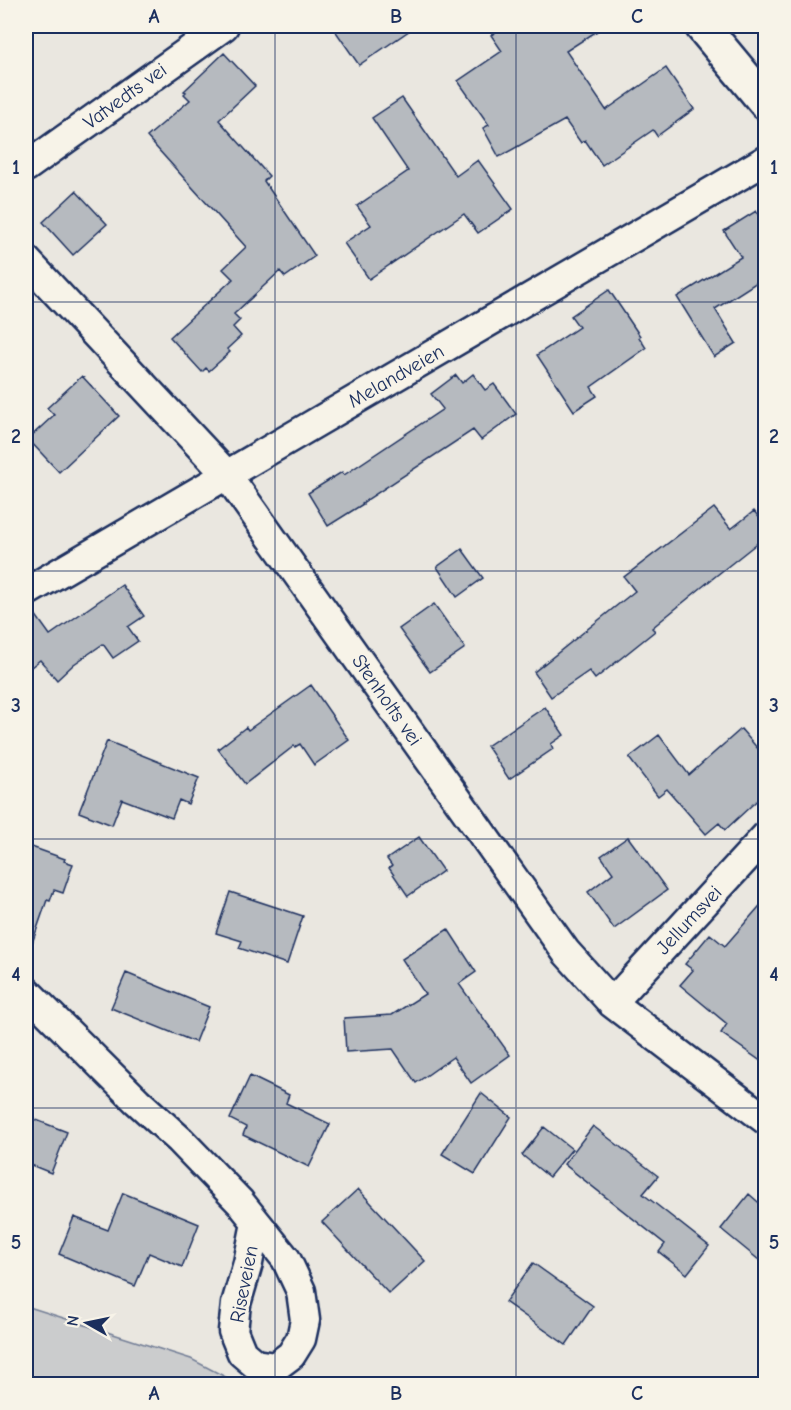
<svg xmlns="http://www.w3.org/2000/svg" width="791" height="1410" font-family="'Comic Neue',sans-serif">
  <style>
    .green { fill: #cbcccd; stroke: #737e96; stroke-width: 1.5 }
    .building { fill: #b6babf; stroke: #1b2f5e; stroke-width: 1.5 }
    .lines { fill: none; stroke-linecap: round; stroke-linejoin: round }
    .minor-casing { stroke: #1b2f5e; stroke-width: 33 }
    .tertiary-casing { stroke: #1b2f5e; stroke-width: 38 }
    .minor { stroke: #f7f3e8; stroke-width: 28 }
    .tertiary { stroke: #f7f3e8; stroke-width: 33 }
    .grid { fill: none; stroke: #1b2f5e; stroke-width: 1.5; stroke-opacity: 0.55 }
    .labels { text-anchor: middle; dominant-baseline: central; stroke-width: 6; stroke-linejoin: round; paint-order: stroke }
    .street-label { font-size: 20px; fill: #1b2f5e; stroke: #f7f3e8 }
    .neatline { fill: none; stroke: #1b2f5e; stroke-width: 2 }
    .grid-label { font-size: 20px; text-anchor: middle; font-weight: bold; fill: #1b2f5e }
  </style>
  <rect width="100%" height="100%" fill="#eae7e0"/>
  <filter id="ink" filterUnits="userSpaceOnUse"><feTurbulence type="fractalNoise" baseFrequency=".0167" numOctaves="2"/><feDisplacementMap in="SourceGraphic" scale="12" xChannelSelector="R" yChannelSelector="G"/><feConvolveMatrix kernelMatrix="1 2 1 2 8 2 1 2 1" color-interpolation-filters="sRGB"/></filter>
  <g filter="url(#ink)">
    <path class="green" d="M26,1306L191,1359L239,1384H26Z"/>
    <path class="building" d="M332,26H416L359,65Z
      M506,26H605L566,51L606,110L666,68L694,109L657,136L653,130L602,165L585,140L581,143L565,120L499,157L483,128L489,125L458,81L502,51L491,35Z
      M224,53L255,86L219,120L269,176L264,181L315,256L285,277L280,271L234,314L240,320L233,327L241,336L227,349L230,352L209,371L206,368L202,372L170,337L233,279L223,269L246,247L147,137L190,100L184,94L186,92L184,91Z
      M402,98L456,176L478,160L513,209L478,233L464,214L369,279L344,243L371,225L357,206L408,171L372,118Z
      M76,191L107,224L73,255L43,222Z
      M756,211L765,226V296L757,282L715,309L736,343L714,357L677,297L741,257L724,231Z
      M609,290L640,336L639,337L646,348L591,387L597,396L574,411L537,355L579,327L571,316Z
      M473,374L485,390L494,384L516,414L481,440L473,430L362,503L363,504L328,526L308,493L342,472L344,475L443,409L431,394L456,375L462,383Z
      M82,376L119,416L59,472L28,439L54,415L47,408Z
      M714,508L731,529L754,511L765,525V537L707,583L652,628L655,631L595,679L589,671L551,697L534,672L635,591L624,577Z
      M462,549L483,578L457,597L437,567Z
      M122,585L144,616L128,627L138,641L113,658L103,644L74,664L57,680L40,660L26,671V608L30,607L50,635Z
      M434,604L465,648L430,672L399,629Z
      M311,685L349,740L314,765L300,744L295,747L294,746L245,784L218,749L246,727L248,730Z
      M545,707L564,735L551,744L553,749L509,779L487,746Z
      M741,729L765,757V793L725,830L719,823L706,834L667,789L658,796L629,758L659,735L689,775Z
      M107,741L199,778L188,804L179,800L172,818L122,799L112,825L79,812Z
      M419,837L443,871L408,896L389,868L392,866L387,859Z
      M628,837L667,890L614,929L588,892L613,873L601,856Z
      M26,845L65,859L64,861L73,864L63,893L54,890L50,901L47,900L30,949L26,948Z
      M230,892L303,916L287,964L239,948L242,941L216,933Z
      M765,900V1064L721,1033L727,1024L680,985L693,970L685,964L710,934L725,946Z
      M448,929L476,972L459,984L510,1055L471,1083L453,1057L416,1083L393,1049L346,1052L344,1018L392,1015L425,994L402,959Z
      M126,973L209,1007L195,1042L111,1008Z
      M250,1076L289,1095L286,1103L330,1124L309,1167L243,1135L246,1127L230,1119Z
      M481,1093L511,1117L475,1174L442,1154Z
      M26,1116L67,1132L51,1173L26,1163Z
      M593,1126L658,1176L643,1194L709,1246L687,1274L659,1252L665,1244L564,1164Z
      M544,1127L572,1149L549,1177L522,1155Z
      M358,1189L425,1261L389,1294L322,1222Z
      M123,1193L199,1224L182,1267L149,1253L135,1286L59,1254L74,1217L108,1230Z
      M749,1194L765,1208V1265L721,1229Z
      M533,1263L593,1306L566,1345L505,1302Z"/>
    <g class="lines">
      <defs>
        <path id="minor" d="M26,167L224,26
          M26,260L227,475L566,952L612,1003L766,1120
          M26,592L766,160
          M26,991L137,1101L180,1140L240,1202L286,1259L301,1291L305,1320L301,1339L291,1355L275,1367L255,1364L242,1353L233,1331L236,1304L248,1263L256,1223
          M612,1003L766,836"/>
        <path id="tertiary" d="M702,26L766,103"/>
      </defs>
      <use href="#minor" class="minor-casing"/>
      <use href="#tertiary" class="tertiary-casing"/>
      <use href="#minor" class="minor"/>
      <use href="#tertiary" class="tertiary"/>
    </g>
  </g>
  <path class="grid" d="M275,26V1384M516,26V1384M26,302H766M26,571H766M26,839H766M26,1108H766"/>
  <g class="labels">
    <g class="street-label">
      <text transform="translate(125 96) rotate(-36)">Vatvedts vei</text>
      <text transform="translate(396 376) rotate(-30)">Melandveien</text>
      <text transform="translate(387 700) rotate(55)">Stenholts vei</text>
      <text transform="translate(689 920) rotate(-47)">Jellumsvei</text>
      <text transform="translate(244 1284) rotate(-79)">Riseveien</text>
    </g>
  </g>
  <rect width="791" height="1410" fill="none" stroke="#f7f3e8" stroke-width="66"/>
  <g transform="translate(87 1323) rotate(279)" stroke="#f7f3e8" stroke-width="4.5" paint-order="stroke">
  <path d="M0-4.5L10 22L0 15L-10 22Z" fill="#1b2f5e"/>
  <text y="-9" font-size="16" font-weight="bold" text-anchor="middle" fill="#1b2f5e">N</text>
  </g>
  <rect x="33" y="33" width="725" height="1344" class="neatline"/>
  <g class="grid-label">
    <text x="154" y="23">A</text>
    <text x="396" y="23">B</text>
    <text x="637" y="23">C</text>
    <text x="16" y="174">1</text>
    <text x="774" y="174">1</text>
    <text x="16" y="443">2</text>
    <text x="774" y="443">2</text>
    <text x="16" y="712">3</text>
    <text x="774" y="712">3</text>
    <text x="16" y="981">4</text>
    <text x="774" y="981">4</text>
    <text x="16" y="1249">5</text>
    <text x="774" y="1249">5</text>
    <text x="154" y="1400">A</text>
    <text x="396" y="1400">B</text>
    <text x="637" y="1400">C</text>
  </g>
</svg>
